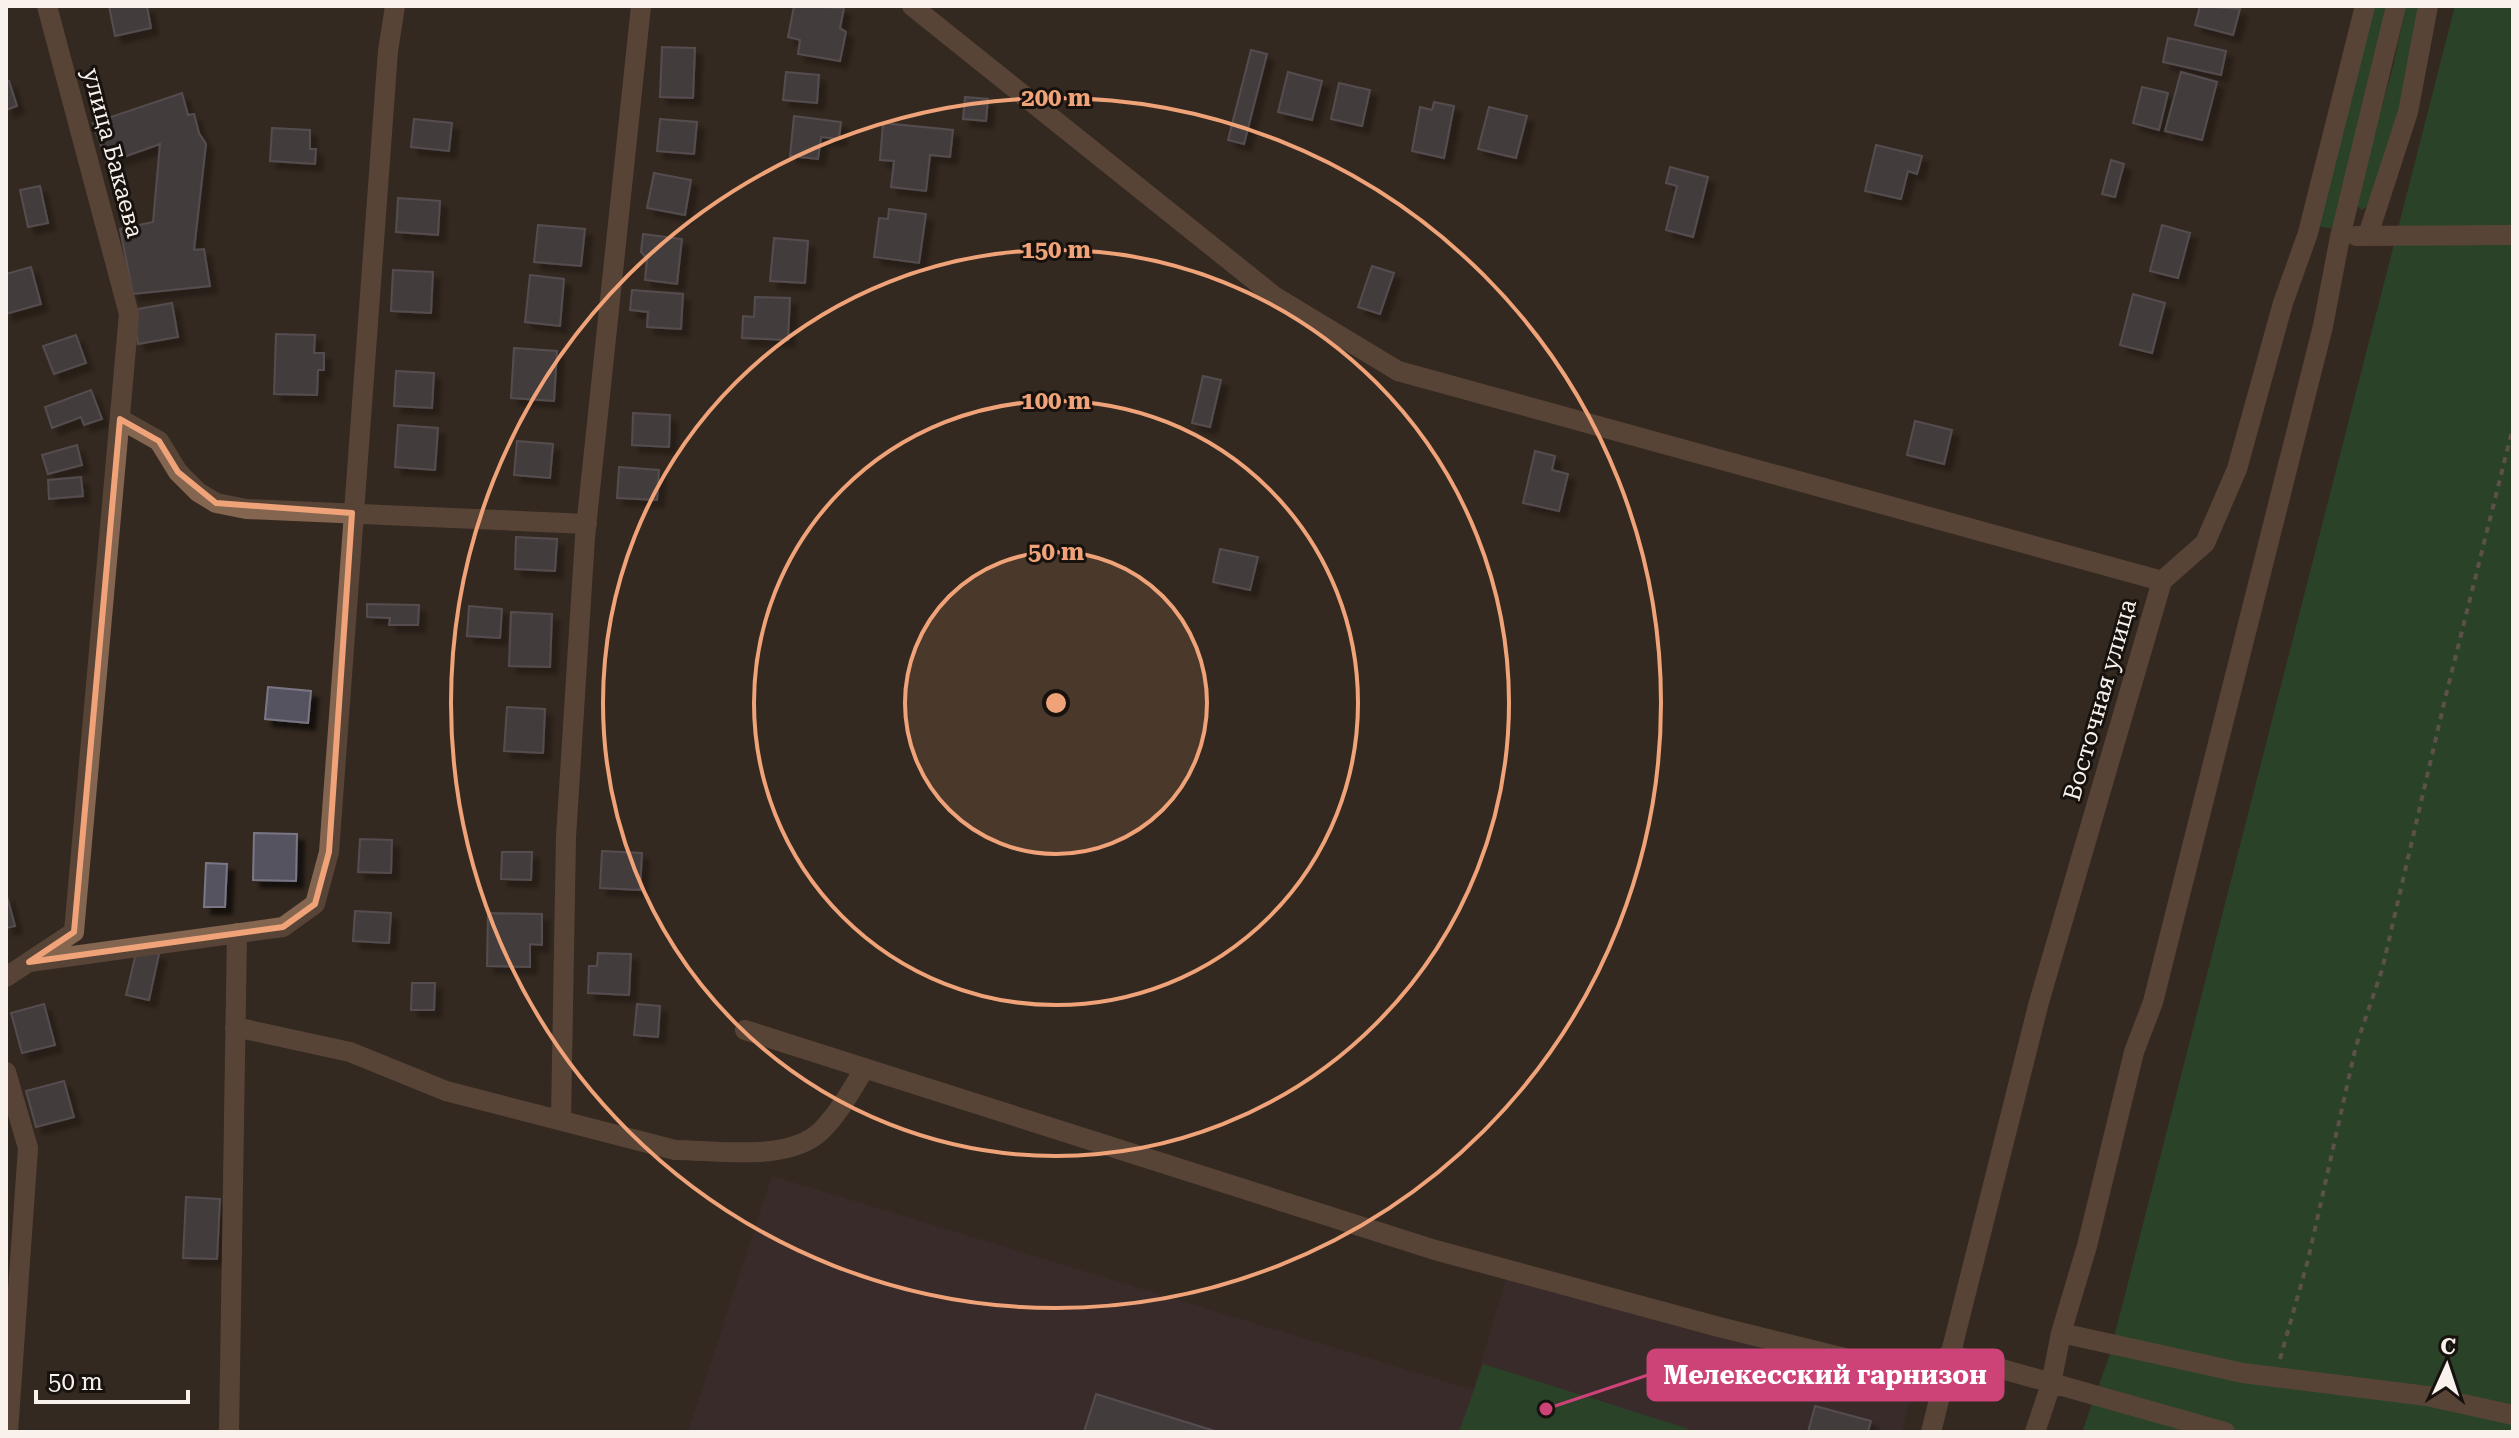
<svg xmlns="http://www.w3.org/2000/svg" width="2519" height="1438" font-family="'Roboto Serif',serif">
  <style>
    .industrial { fill: #3e2d36 }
    .green { fill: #1d6131 }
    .building { fill: #575361; stroke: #7a7685; stroke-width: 2; filter: url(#shadow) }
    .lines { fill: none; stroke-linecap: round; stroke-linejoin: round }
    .path { stroke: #8a8079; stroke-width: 4; stroke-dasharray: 6 6; stroke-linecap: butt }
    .minor { stroke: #836550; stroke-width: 20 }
    .marked { fill: none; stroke: #f0a378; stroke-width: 6; stroke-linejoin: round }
    .ring { fill: none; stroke: #f0a378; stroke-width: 4 }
    .labels { text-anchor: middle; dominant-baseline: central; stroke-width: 6; stroke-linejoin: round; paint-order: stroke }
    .street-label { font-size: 24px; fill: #f9f1eb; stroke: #18120f }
    .centre { fill: #f0a378; stroke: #18120f; stroke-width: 4 }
    .ring-label { font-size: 24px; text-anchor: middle; font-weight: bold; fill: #f0a378; stroke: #18120f; stroke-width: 6; stroke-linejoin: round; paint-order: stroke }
    .leader { fill: none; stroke: #cd4378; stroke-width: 3 }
    .callout-dot { fill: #cd4378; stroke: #18120f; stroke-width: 3 }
    .callout { fill: #cd4378; stroke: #cd4378; stroke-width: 3 }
    .callout-label { font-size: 26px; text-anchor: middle; font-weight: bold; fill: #fff }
  </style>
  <defs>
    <filter id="shadow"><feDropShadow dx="7" dy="7" stdDeviation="2" flood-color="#0009"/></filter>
  </defs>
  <rect width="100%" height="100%" fill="#342920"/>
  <path class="industrial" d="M772,1176L1473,1390L1509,1270L1911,1390L1902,1432H688Z"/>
  <path class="green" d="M2371,6H2389L2335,229L2316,226Z
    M2406,6H2421L2396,124L2369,205L2362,210L2355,204L2393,67Z
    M2455,6H2513V1432H2082L2109,1357Z
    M1483,1364L1686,1428L1690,1432H1459Z"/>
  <path class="building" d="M109,6H147L151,28L115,36Z
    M794,6L844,8L840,28L846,32L840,61L798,54L800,40L788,37Z
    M2200,6L2240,9L2233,35L2195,25Z
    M2168,38L2226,51L2221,75L2163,62Z
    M662,47L695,48L693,98L660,97Z
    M1251,50L1267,54L1244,144L1228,140Z
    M786,72L819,75L817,103L783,100Z
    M1288,72L1322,81L1312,120L1278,112Z
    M2181,72L2217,82L2202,140L2165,131Z
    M9,81L17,106L6,110V82Z
    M1339,83L1370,90L1362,126L1331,119Z
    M2142,87L2168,93L2159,130L2133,123Z
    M182,93L188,115L194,114L199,133L206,144L194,250L204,249L210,286L133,294L120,229L153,222L160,144L107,163L93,123Z
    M965,97L988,99L986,121L963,119Z
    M1434,102L1454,106L1444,158L1412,151L1420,107L1432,110Z
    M1489,107L1527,116L1516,158L1478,149Z
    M794,116L841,122L839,139L821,137L818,159L790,156Z
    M414,119L452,123L449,151L411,147Z
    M660,119L697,122L694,154L657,151Z
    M883,123L953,130L950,157L930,155L926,191L891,187L894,161L880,160Z
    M272,128L310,130V149H316L315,164L270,161Z
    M1876,145L1922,156L1917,174L1908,171L1901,199L1865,191Z
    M2111,160L2124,164L2115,197L2102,194Z
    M1670,167L1708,177L1693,237L1666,230L1677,186L1666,183Z
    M654,173L691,180L685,215L647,208Z
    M40,186L48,223L28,227L20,190Z
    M398,198L440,201L438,235L396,232Z
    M889,209L926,214L919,263L874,257L879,218L888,219Z
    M538,225L585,229L581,266L534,262Z
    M2162,225L2190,233L2178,278L2150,271Z
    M643,234L682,239L677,284L645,280L647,259L641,252Z
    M774,238L808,241L805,283L770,281Z
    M1372,266L1394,273L1380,314L1358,307Z
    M31,267L41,304L6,314V274Z
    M393,270L433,272L431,313L391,311Z
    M530,275L564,279L560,326L525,322Z
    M632,290L683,294L681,329L647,327L648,312L630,310Z
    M2133,294L2165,303L2152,353L2120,345Z
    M755,297L790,298L788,340L742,338L743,316L754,317Z
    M172,303L178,337L138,344L132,310Z
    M276,334L315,335L314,353H324V370H318L317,395L274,394Z
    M76,335L86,363L54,374L43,346Z
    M514,348L557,351L554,401L511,398Z
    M396,371L434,373L432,408L394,406Z
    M1203,376L1221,380L1210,427L1192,423Z
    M91,390L102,419L84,425L81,417L52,428L45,407Z
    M633,413L670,415L669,447L632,445Z
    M1915,421L1952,430L1944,464L1907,455Z
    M398,425L438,428L435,470L395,467Z
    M517,441L553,444L550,478L514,475Z
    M77,445L82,465L48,474L42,455Z
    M1535,451L1555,456L1552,470L1568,474L1559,511L1523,503Z
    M619,467L659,470L657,500L617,498Z
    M81,477L83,496L49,499L48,480Z
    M516,537L557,539L555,571L515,569Z
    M1220,549L1258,557L1250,590L1213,582Z
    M367,604L419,605L418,625H389L390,618L367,617Z
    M469,606L502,609L500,638L467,636Z
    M511,612L552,614L550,667L509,666Z
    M268,687L311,691L308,723L265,719Z
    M507,707L545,709L543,753L504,751Z
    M254,833L297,834L296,881L253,880Z
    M360,839L392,840L391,873L358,872Z
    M602,851L642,853L640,890L600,888Z
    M502,852H532L531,880L501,879Z
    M206,863L227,864L225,907H204Z
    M6,893L15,926L6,928Z
    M355,911L391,913L389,943L353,941Z
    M488,913L542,914V945L530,944V967L487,966Z
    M137,949L159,954L149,1000L126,995Z
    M598,953L631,954L629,995L588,993L589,966H597Z
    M412,983H435L434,1010H411Z
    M44,1004L55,1045L22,1053L11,1013Z
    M637,1004L660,1006L658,1037L634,1035Z
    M64,1081L74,1117L36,1127L26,1091Z
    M186,1197L220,1199L217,1259L183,1258Z
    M1096,1394L1218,1432H1084Z
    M1815,1406L1871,1421L1868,1432H1808Z"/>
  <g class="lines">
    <path class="path" d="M2280,1359L2308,1260L2356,1046L2382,970L2445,699L2513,427"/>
    <path class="minor" d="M912,6L1274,296L1398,371L2162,581
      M2368,235L2408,112L2428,6
      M2356,236L2513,235
      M120,419L159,441L178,472L198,492L216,503L246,509L587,524
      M29,962L283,927L315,904L329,852L388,51L395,6
      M6,977L74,932L129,314L47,6
      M235,1027L350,1052L446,1091L675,1150C717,1150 789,1163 822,1130C839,1113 852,1089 865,1068
      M745,1030L1435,1250L1719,1327L1869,1364L1941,1391
      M6,1072L28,1148L8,1432
      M561,1119L566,837L585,537L641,6
      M2061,1333L2243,1373L2427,1396L2513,1415
      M1949,1354L2225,1432
      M229,1432L237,933
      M1931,1432L2039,1002L2162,581L2205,543L2237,469L2283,303L2308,233L2365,6
      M2035,1432L2051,1384L2061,1333L2087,1246L2134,1052L2153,1002L2323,326L2340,237L2396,6"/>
  </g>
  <path d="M0 0H2519V1438H0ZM120,419L159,441L178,472L216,503L352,513L329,852L315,904L283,927L29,962L74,932Z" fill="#342920" fill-opacity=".55" fill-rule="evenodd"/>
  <path class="marked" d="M120,419L159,441L178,472L216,503L352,513L329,852L315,904L283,927L29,962L74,932Z"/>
  <circle cx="1056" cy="703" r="151" fill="#f0a378" fill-opacity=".12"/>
  <g class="ring">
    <circle cx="1056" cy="703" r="151"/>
    <circle cx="1056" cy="703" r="302"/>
    <circle cx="1056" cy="703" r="453"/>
    <circle cx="1056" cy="703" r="605"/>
  </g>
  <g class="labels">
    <g class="street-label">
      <text transform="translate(113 153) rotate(75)">улица Бакаева</text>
      <text transform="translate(2100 700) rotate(-74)">Восточная улица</text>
    </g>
  </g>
  <circle cx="1056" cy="703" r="12" class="centre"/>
  <g class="ring-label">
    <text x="1056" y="106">200 m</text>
    <text x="1056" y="258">150 m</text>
    <text x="1056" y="409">100 m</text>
    <text x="1056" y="560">50 m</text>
  </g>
  <path class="leader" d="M1546 1409L1648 1375"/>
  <circle class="callout-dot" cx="1546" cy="1409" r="8"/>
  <rect class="callout" x="1648" y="1350" width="355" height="50" rx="8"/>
  <g class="callout-label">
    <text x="1825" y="1384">Мелекесский гарнизон</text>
  </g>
  <rect width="2519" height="1438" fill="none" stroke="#f9f1eb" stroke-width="16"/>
  <g transform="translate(2447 1366) rotate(3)" stroke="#18120f" stroke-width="6" paint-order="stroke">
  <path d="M0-6L14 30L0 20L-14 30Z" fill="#f9f1eb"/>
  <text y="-12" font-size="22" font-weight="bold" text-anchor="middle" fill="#f9f1eb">С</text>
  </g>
  <path d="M36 1390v12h152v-12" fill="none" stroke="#f9f1eb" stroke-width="4"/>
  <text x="48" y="1390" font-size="24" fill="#f9f1eb" stroke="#18120f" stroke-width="6" paint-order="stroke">50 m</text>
</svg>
